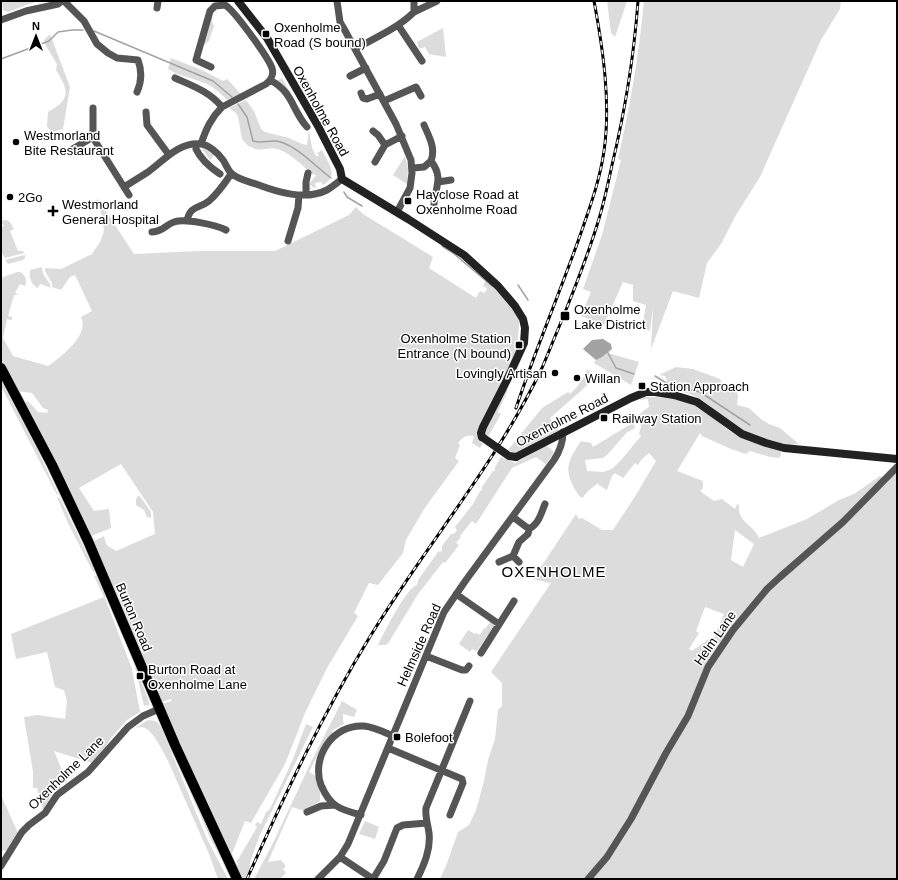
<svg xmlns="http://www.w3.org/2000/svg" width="898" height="880" font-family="Helvetica,sans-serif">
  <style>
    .green { fill: #dcdcdc; fill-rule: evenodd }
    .water { fill: #a3a3a3 }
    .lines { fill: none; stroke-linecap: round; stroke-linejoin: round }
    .stream { stroke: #a3a3a3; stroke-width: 1.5 }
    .primary-casing { stroke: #dbdbdb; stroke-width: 12 }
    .street { stroke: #555; stroke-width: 7 }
    .secondary { stroke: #222; stroke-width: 8 }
    .primary { stroke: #000; stroke-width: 10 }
    .rail-casing { stroke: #000; stroke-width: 3 }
    .rail { stroke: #fff; stroke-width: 1.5; stroke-dasharray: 4.5; stroke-linecap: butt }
    .secondary-bridge { stroke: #222; stroke-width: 8 }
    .poi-dot { fill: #000; stroke: #fff; stroke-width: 1.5 }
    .labels { text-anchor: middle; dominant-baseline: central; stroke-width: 3; stroke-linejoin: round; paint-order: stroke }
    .poi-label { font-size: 13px; fill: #000; stroke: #fff; text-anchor: start }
    .street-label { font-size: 13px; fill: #000; stroke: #fff }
    .quarter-label { font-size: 15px; letter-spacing: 1px; fill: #000; stroke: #fff }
  </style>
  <rect width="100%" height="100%" fill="#fff"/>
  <path class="green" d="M2,1H42L35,2L8,12L3,10Z
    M607,1H627L615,37L611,33Z
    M644,1H841L840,9L821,40L760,177L736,215L721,244L707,263L699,298L673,291L651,349L653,307L650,331L642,328L646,305L633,301V285L623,282L604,325L581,316L591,292L583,289L602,235L621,160L618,159C630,107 639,54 644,1Z
    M215,10L213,13L212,22L214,26L209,41L203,46L210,15Z
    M443,28L446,57L429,54L425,47L419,49L417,42Z
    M50,34L70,87L63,129L51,132L47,126L48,112C71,99 69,91 56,70L57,64L46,46L44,40Z
    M171,58L202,70L223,81L227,79L241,94L227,100C221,94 215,88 207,84C194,78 180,77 168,69Z
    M282,78L310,127L277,81Z
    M246,100L254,111L261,129L265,132L289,138L302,144L307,145L309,130L312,148L316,156H319L317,153L322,150C329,164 339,176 323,185L321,182L315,183L316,188H315L310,185L309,186L312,189H309C309,180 312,182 316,175L312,174C303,166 289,152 277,149C266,146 260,154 250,146L249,147L242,139L238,117L236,113L229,108Z
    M201,147L214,154L213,157L210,160Z
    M405,156L408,169L407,184L393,175Z
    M98,199L134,254L199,251H275L349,215L356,207L363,214L433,257L429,268L476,298L480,291L485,293L487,288L483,286L486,279C495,287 520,310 519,323C519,332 517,338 518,348L478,437L483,444L480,448L472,443L474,436C466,434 462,438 458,443L460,445L455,458L459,461L424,509L406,540L403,553L378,585L369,583L354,613L358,616L327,668L305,713L285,764L251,823L245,821L231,856H230L162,704L172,701L171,699L161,702L160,697H157L93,543L94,541L104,536C107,549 108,545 116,551L155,534L153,512L121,464L79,488L94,511L109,509L111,528L91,536L24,403L28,401L38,412L47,413L48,410L43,408L32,393L17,391L1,359V278L17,272H20C25,275 28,280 25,286L20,284L15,293L19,295H14L8,316L12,317V320L7,319L3,338L13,356L48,366C61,357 90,335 81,317L92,311L75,275L70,277L61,290L52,287V283L45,271V268L61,269L92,254L100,242L104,231L102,215L95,201Z
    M6,220L10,222L14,229L10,231L18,251H23L24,253L5,258L1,252V228L4,226L1,221Z
    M25,255V258L23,260L8,264L5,260Z
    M42,267L43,274L50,284V290L49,287L40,284L38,288C31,285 29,277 30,270Z
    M601,351L639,362L631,385L594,363Z
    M676,367L693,369L720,379L724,387L728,391L733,386L738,395L737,405L749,408L761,419L769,424L780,428L799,444C782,447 745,434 731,424C720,416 712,406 700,399C689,392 674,390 661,387L667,381L665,376L659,375Z
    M587,369L594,378L582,390L550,418L559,430L515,453L508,450L542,408L568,392L570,394C577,387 585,378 587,369Z
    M1,380L37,449L58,494L57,495L1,386Z
    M506,389L508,390L498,412L501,414L488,437H486L485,432Z
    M644,397C662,397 684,398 701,408C713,416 722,427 735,434C749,440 770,444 781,452V455L779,458L770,457L750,451L746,454L731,449L702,436L700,433L677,471L703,481V488L700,491L714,501L722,499L735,509L737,504L739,505C737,522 753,524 759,538L807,519L839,500L854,494L880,476L883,478L897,469V879H440L446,866L458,832L469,825L476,810L484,781L488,760L495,739L498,710L502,706V683L491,672L551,583L533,579L576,514L579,519L582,518L602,530H613L636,495L656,461L649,453L642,459L638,465L635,463L623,478L615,473L612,476L607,490L599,485L598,483C593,488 586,491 583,498L579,496C563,471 566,463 581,441L591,443L593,447L631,424L629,421L632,420L635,427L633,430L632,429L629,432L628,431L608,454L603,458L585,460L587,471L603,472L612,469L622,459L641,436L639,434L641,427L638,415L649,407L648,399L639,400ZM735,530L754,544L743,567L731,560ZM705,607L724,614L714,638L707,640L692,651L689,649L699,633L696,631Z
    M546,445L554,452L546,464L536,457L512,468L476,524L472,521L460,536L461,537L456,543L459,545L445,563L443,562L418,594L389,642L386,645H378C384,633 406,588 417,585L418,580L438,552L442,551V546L451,534H454L457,530L455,527L473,504L480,491L482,490V487L493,471H495V467L501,457L515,463Z
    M139,495L151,512V518L147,517L144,510L136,505V499Z
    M57,497L60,498L95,571L93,572L67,521Z
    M94,576H97L106,596L105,598L132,669L140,712L127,720L111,738L102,753L92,763L54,751L67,782L61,785L60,789L53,792L43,810L37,788H33V772L24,717L38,715L65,719L67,701L64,690L55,687L47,652L16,659L11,634L104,597Z
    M491,621L494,624V627L477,651L472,649L470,652L459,644L468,630L475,634L476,633L480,635L484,628L485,629Z
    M134,663L149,702V705L144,706Z
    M342,701L357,710L354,717L343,714V721L344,724L333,730L332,732L334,734L324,745L323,744L309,772L317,776L320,791V801L304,811L292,807L268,862L281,860L286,866L283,869L286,873L280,879H254L274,841L312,760Z
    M148,720L156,721L161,727L207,839L228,879H218L209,854L168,761C164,753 152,728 142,727C140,727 137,728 135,728Z
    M306,724L313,727L259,837L250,862V868L245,879H242L236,867L238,864L236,861L239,858L257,827L255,825L257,822L261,824L266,812L270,809L293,759Z
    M178,764L180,765L231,876L210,838Z
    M1,795L18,833L8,850L1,851Z
    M365,821L379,827L375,839L359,834Z"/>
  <path class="water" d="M603,339L611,344L612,349L602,357L596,360L583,349L592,340Z"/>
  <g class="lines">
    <path class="stream" d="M94,31L213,81L232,97
      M1,59L49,41L58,32L72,30H83
      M238,104L247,117L253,141C263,144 271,139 281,142C299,148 316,167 331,178
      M344,192L347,197L362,206
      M442,246L453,253L492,286L493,285
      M518,285L528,300
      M607,351L616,368L634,374
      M655,376L668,384L700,392L750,425"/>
    <defs>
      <path id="primary" d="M1,368L52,465L88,541L175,745L237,879"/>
    </defs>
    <use href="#primary" class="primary-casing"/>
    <path class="street" d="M64,1L84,21L97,44L108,53L117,58L138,60C142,71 142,81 137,92
      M337,1L340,22L343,27L396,124L411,160L412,173L410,188L397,212
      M157,8L158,1
      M414,12L437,1
      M1,20L26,11L58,4L62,1
      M398,25L422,61
      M355,49C375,38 398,28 414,12V1
      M350,76L366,68
      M175,78C193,86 210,92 222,107
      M270,80C294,93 291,109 307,127
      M361,93L363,98L367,99L380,94
      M384,101L416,87L421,96
      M93,108V137L95,141L129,195
      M146,112L147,125L169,155
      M424,125C429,137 436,148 431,161C444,178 435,187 434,204
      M373,131L378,135L385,145
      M201,144C206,129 211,118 222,107L266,84C271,80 274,74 272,68C268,57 234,10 225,5L215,6L210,11L196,60L211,67
      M196,149C201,160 211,168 220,174
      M71,150L93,137
      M375,162L385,145L402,136
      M413,168L424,167L431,161
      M438,182L451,180
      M124,187C132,182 140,177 148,172C163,161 180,141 201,144C209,145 218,153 223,160C226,164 227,169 231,173C237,179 247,181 256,184C277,192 305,201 327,190C332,187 337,183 342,179
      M306,195V182L308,173
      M187,221C190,205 199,209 209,201C218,193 225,183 231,174
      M152,232C164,231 165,225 174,222C185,218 216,225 226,230
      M288,241L298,208L299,195
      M513,517L529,529
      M513,556L519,562
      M499,562L513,556L519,542L528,534L529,529C539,524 541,513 545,504
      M456,594L499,624
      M481,653L514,601
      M426,656L462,670H466L469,666
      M388,748L462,779L463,783L450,815
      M307,812L321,806L335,805
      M361,815C353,813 342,810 335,805C328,800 324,792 321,785C311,757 333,724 364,726C374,727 384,732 393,736
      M340,857L373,879
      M1,866L22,832L29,825L45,813L57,795L88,772L128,727L143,716L159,709
      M318,879L340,857L348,844L444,612L466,580L554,460C560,451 563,443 563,432
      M373,879L384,861L397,828L403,825L427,823
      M417,879C424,865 431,849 429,833C428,825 425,817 426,808L470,701
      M588,879L607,857L631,819L666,753L688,716L708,667L733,630L767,589L780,577L843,522L897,467"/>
    <path class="secondary" d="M238,1L267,38L318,126L340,169L342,179L408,219L464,255L498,286L515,306L523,319L525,328L524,343L507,380L483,427L481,433L482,437
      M516,457L631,398L646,392H655L674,395L697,402L742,434L766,443L784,448L897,459"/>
    <use href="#primary" class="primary"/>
    <defs>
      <path id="rail" d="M516,408C536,348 561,290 582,230C591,204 600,179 604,151C611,103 603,49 594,1
        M247,879C284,796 323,713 371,635C426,545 496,464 542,368C548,354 553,341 559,327C573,293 587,258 598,222C604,203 608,184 612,165C625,111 634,56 638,1"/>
    </defs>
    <use href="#rail" class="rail-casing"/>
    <use href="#rail" class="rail"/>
    <path class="secondary-bridge" d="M482,437L509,456L516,457"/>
  </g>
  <g class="poi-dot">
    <rect x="262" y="30" width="8" height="8" rx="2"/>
    <circle cx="16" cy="142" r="4"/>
    <circle cx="10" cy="197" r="4"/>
    <rect x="404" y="197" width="8" height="8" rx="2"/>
    <path d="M51 205h4v4h4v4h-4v4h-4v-4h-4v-4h4z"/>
    <rect x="560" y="311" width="10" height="10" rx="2"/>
    <rect x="515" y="341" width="8" height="8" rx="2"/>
    <circle cx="555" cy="373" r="4"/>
    <circle cx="577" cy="378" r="4"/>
    <rect x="638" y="382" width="8" height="8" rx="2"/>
    <rect x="600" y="414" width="8" height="8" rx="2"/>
    <rect x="136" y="672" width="8" height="8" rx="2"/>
    <rect x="393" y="733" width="8" height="8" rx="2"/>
  </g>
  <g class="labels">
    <g class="poi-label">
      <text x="274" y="27">Oxenholme<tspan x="274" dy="15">Road (S bound)</tspan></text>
      <text x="24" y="135">Westmorland<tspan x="24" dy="15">Bite Restaurant</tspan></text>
      <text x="416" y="194">Hayclose Road at<tspan x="416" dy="15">Oxenholme Road</tspan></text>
      <text x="18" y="197">2Go</text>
      <text x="62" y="204">Westmorland<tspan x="62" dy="15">General Hospital</tspan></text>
      <text x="574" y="309">Oxenholme<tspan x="574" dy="15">Lake District</tspan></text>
      <text x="511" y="338" text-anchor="end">Oxenholme Station<tspan x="511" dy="15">Entrance (N bound)</tspan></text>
      <text x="547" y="373" text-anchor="end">Lovingly Artisan</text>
      <text x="585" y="378">Willan</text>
      <text x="650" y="386">Station Approach</text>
      <text x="612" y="418">Railway Station</text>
      <text x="148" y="669">Burton Road at<tspan x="148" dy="15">Oxenholme Lane</tspan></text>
      <text x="405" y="737">Bolefoot</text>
    </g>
    <g class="street-label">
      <text transform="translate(321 111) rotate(61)">Oxenholme Road</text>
      <text transform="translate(562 420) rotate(-27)">Oxenholme Road</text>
      <text transform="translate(134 617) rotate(67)">Burton Road</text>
      <text transform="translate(715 638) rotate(-55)">Helm Lane</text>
      <text transform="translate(419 645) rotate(-66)">Helmside Road</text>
      <text transform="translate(66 773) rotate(-44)">Oxenholme Lane</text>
    </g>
    <g class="quarter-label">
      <text x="554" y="571">OXENHOLME</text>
    </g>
  </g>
  <rect width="898" height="880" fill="none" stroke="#000000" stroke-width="4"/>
  <g transform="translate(36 36)" stroke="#ffffff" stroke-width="3" paint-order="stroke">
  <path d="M0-3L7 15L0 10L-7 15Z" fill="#000000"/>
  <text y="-6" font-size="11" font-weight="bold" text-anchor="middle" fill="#000000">N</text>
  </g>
</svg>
